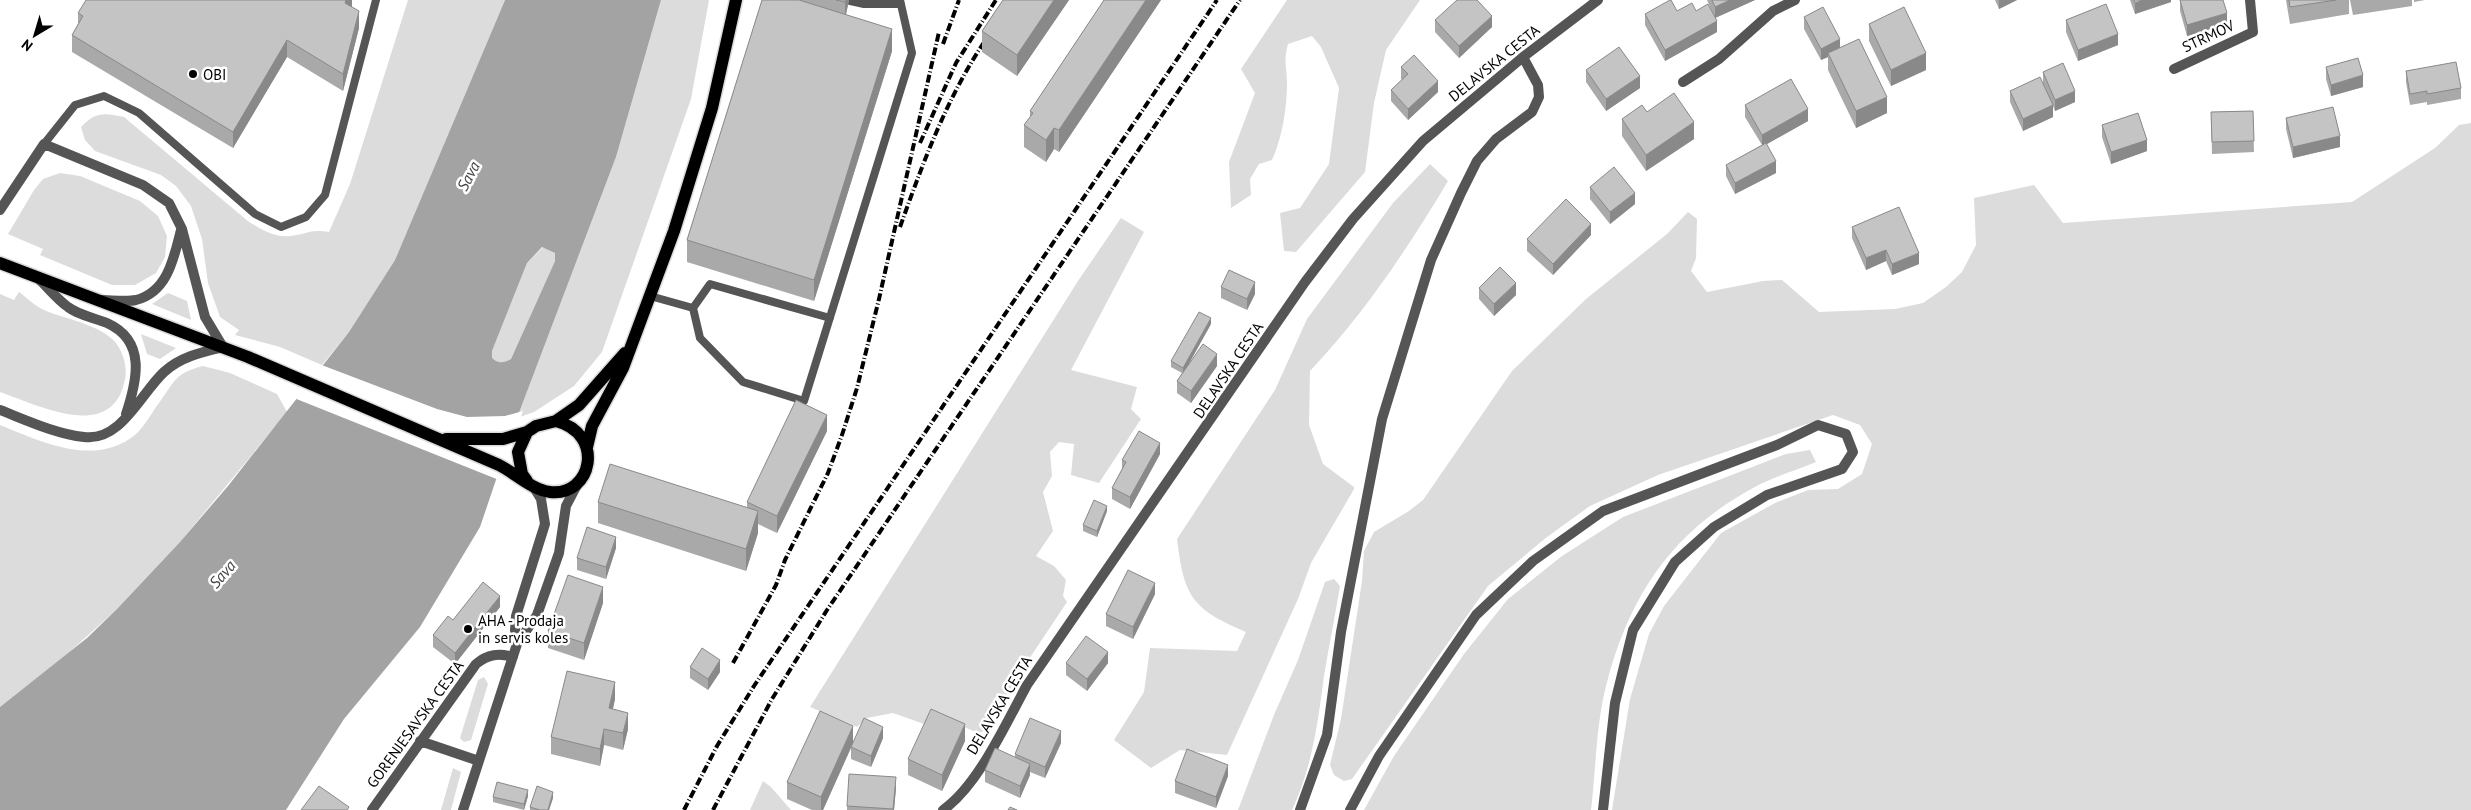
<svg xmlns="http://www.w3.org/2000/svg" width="2471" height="810" font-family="'PT Sans',sans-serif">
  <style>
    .green { fill: #dcdcdc }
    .water { fill: #a3a3a3; fill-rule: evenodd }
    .pier { fill: #fff }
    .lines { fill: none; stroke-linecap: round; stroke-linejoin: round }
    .primary-casing { stroke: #dbdbdb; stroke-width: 15 }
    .service { stroke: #555; stroke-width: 8 }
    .minor { stroke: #555; stroke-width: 10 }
    .primary { stroke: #000; stroke-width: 12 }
    .rail { stroke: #000; stroke-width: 4; stroke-dasharray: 8 2.5 1 2.5; stroke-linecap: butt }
    .wall { fill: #a9a9a9 }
    .shaded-wall { fill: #898989 }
    .building { fill: #c4c4c4; stroke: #898989 }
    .poi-dot { fill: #000; stroke: #fff; stroke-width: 2 }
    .labels { text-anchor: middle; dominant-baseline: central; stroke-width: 5; stroke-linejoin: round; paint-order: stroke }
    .street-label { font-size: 15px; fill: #000; stroke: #fff }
    .poi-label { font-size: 15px; fill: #000; stroke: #fff; text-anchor: start }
    .water-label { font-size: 16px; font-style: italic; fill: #444; stroke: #fff }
  </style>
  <rect width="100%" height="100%" fill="#fff"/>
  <path class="green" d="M408,0H505L395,260L349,332L322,365L280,347L235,335L239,330L220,317L208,283L202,239L191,206L176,186L161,175L95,151L85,140L81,127C96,111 104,113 124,117L249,222C261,229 275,238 290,236C309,234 308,229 329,232L350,184Z
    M661,0H709L691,99L602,352L574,386L534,412L517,418L616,157Z
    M1287,0H1420L1386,50L1374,103L1365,172L1296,252L1284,251L1280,213L1300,208L1329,164L1339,88L1321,47L1312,36L1288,44C1283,62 1287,67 1287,83C1287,108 1282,138 1272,160L1259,164L1250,179L1251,195L1231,208L1229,162L1255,93L1241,69Z
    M2471,123V810H1612L1630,699L1649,634L1664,606L1721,533L1775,503L1808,490L1838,489L1862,474L1872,444L1860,425L1833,415L1658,475L1590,506L1547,537L1488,586L1352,779L1344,781L1334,775L1330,765L1341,719L1362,581L1364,551L1374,532L1409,511L1423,500L1512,371L1586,299L1667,234L1688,212L1697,219L1696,258L1691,271L1707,292L1763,281L1782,280L1819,312L1895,309L1923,303L1946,287L1962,272L1976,245L1974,198L2034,185L2063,223L2352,202L2435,148L2459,125Z
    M1430,164L1448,181C1408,248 1364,314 1310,371L1309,425L1323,464L1354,487V489L1311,563L1298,599L1227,755L1180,750L1151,768L1114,740L1144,692L1150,648L1237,651L1246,632C1192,609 1184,597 1177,539L1275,390L1307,319L1393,203Z
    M60,173L80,176L140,201L158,216L167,236L165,257L156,273L135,285H112L40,255L43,249L8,234L34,190L43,179Z
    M1121,218L1144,232L1071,370L1137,387L1131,409L1141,419L1099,483L1071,475L1074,444L1059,442L1050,452L1052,476L1043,492L1053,531L1036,556L1054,566L1066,580L1063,596L1067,602L1017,677L986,731L978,733L955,723L927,725L893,713L867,718L857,727L810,707L1078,281Z
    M543,247L555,253V261L511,359C503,363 499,364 492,358V351L527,263Z
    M19,292C27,298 35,306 44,310C65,319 93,323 111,338C122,347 128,366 125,379C113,444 38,405 0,392V294L14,300Z
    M168,293L187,301L191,320L152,304Z
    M141,334L176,348L160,359L147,354Z
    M203,366L230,373L277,394L287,412L180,542L117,609L65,656L0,707V425C42,442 96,468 136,434C145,426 152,412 159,403C175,381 175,373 203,366Z
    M1810,450L1816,462C1795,471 1772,477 1753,488C1672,532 1630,595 1607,682C1596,723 1596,768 1591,810H1364L1394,756L1464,654L1508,599L1562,556L1623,517L1786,454Z
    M1334,579L1340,586C1335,616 1329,646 1324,676C1318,722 1312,768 1292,810H1238L1274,715L1298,660L1325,582Z
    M484,677L488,684L471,740L464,742L460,738L478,680Z
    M453,768L461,772L451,810H441Z
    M763,781L771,787L791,810H750Z"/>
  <path class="water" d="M505,0H661L616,157L517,418L480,527L420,627L344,719L286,810H0V707L87,638L117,609L180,542L228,486L349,332L395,260ZM542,247L555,253V261L511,359C503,363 499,364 492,358V351L527,263Z"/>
  <path class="pier" d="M319,364L437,409L467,417L505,416L523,411L499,480L294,398Z"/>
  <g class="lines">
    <defs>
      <path id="primary" d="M0,263L248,357L499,465C515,473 532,490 550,492C592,497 606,434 556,421
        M446,439H503L527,432
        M587,447L592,426L623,368L674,231L712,108L736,0
        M527,481L522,474L518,452L527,432L536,426L556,421L579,405L625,353"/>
    </defs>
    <use href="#primary" class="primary-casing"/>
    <path class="service" d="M846,0L864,4H901
      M44,144L75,105L104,96L139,113L255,214L281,227L306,217L325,195L376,0
      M650,296L693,308
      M830,318L710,284L693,308L700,338L743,382L804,401L912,53L900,0"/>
    <path class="minor" d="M2174,69L2253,32L2250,0
      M1683,82L1719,59L1773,11L1795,0
      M0,210L44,144L143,185L169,203L182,229L205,317L223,347C202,352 180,357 164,372C141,393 121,442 84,437C56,434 26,420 0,410
      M40,280C49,289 58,300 68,307C78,315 95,318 107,323C147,341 137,381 126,414
      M100,300C111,300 126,302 136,300C168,292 174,257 181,230
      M517,644L515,630L516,616L545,524L541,499L533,486
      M420,741L479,761
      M372,810L476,664C488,654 499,653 513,657
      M463,810L517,644L537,615L559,553L566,506L578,483
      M943,810C978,786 1006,723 1027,685L1305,282L1353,219L1423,141L1523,57L1598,0
      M1300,810L1327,735L1341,632L1382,419L1431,260L1461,193L1477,161L1496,139L1532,112L1539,97L1538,85L1523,57
      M1350,810L1379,756L1476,615L1533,561L1603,511L1777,445L1818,425L1846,434L1853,452L1842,469L1767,495L1714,527L1675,562L1633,630L1615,703L1603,810"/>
    <use href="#primary" class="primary"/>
    <path class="rail" d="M943,44L959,0
      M920,143L956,63L996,0
      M900,227C924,160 948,94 989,35
      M733,663L776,585L785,560L828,473L842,435L857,388L879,299L939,32
      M684,810L717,746L754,686L1217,0
      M713,810L772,699L827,610L1240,0"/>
  </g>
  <path class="wall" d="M352,0V7L359,28L343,91L287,57L233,148L72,52V35L78,24V13Z
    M762,0H849L846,15L892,51L814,301L687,262V240Z
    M1003,0H1069L1017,76L982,52V31Z
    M1104,0H1161L1059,152L1054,149L1046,162L1024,147V125L1030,117V111Z
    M1707,0H1755L1715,18Z
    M1995,0H2017L1999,9Z
    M2130,0H2171V2L2135,14Z
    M2180,0L2227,24L2187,36L2180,11Z
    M2286,0H2349V14L2290,24Z
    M2350,0H2412V6L2353,15Z
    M2414,0H2425L2414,2Z
    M1677,11H1696L1717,32L1665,61L1645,25V14Z
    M1804,17L1840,48L1887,113L1856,128L1828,70V57L1821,60L1804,29Z
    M1435,20L1492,27L1459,58L1435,32Z
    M2066,20L2118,45L2078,61L2066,32Z
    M1869,24L1926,70L1891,86L1869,41Z
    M1401,67L1438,92L1408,120L1391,101V90L1402,80L1401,79Z
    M2326,67L2363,87L2331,96L2326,79Z
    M1586,70L1640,88L1606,111L1586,82Z
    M2406,71L2461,88V99L2427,105V102L2410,105L2406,82Z
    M2043,72L2075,102L2055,111L2053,106V117L2023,131L2010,102V91L2043,84Z
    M1745,105L1808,121L1766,144L1776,173L1735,194L1726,176V165L1762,145L1745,117Z
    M2253,111L2254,152L2212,154L2211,112Z
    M1647,112L1694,139L1646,171L1622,136V119Z
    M2286,118L2340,147L2293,158L2286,129Z
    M2102,125L2147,151L2111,164L2102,137Z
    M1590,187L1635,204L1610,224L1590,199Z
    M1852,227L1919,264L1892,275L1886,261L1866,270L1852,238Z
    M1591,235L1553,275L1527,251V239Z
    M1221,287L1255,294L1247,310L1221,298Z
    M1479,288L1516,295L1494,316L1479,299Z
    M1211,324L1186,369L1217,366L1191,403L1177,393V381L1182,373L1171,367V361Z
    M827,431L777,533L758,524V533L746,571L598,523V502L747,508V502Z
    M1160,454L1130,509L1112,499V488L1122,469V460Z
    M1107,511L1097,537L1083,531V525Z
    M616,548L606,579L577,570V558Z
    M1155,594L1133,639L1106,626V614Z
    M603,603L584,660L548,648V631Z
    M500,607L455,664L433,647V635L453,620Z
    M1066,663H1108L1087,691L1066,675Z
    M690,667L720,672L708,690L690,678Z
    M615,699L613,709L628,729L623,750L604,745L600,766L551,754V737Z
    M883,738L871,767L851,759V748L823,810H812L787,799V782L853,743Z
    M965,741L942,791L908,775V759Z
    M1061,743L1045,778L1030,772V775L1020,798L985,782V770L1015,757V754Z
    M1228,776L1216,808L1175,793V781Z
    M896,788L894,810H847V806Z
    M528,796L524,810L493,802V797Z
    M553,798L549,810H530V807Z"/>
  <path class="shaded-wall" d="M346,0H352V8L345,3Z
    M846,0H849L845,18V2Z
    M1054,0H1069L1017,76V55Z
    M1146,0H1161L1059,152V130Z
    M1730,0H1755L1715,18V7Z
    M1999,0H2017L1999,9Z
    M2143,0H2171V2L2135,14V3Z
    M359,11V28L343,91V74Z
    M2227,13V24L2187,36V25Z
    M1492,16V27L1459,58V46Z
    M1717,21V32L1665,61V50Z
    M892,29V51L814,301V280Z
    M2118,34V45L2078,61V50Z
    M1840,39V50L1828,53V57L1821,60V49Z
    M287,40V57L233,148V132Z
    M1926,53V70L1891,86V70Z
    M2363,75V87L2331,96V85Z
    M1640,76V88L1606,111V99Z
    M1438,81V92L1408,120V109Z
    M2075,91V102L2055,111V100Z
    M1887,97V113L1856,128V111Z
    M2053,105V117L2023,131V119Z
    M1808,109V121L1762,147V135Z
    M1694,122V139L1646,171V155Z
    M1054,128V149L1046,162V140Z
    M2340,136V147L2293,158V147Z
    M2147,140V151L2111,164V152Z
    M1776,161V173L1735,194V183Z
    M1635,193V204L1610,224V212Z
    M1591,224V235L1553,275V264Z
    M1886,250V261L1866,270V258Z
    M1919,253V264L1892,275V264Z
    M1255,282V294L1247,310V299Z
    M1516,283V295L1494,316V304Z
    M1211,318V324L1183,374V368Z
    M1217,354V366L1191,403V391Z
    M827,415V431L777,533V516Z
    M1160,443V454L1130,509V497Z
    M1107,506V511L1097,537V531Z
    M758,511V533L746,571V549Z
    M616,537V548L606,579V567Z
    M1155,583V594L1133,639V627Z
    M603,587V603L584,660V643Z
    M500,596V607L455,664V653Z
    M1108,652V663L1087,691V679Z
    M720,660V672L708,690V679Z
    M615,682V699L609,725V708Z
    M628,713V729L623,750V733Z
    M965,724V741L942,791V775Z
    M853,726V743L823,810H821V797Z
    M883,727V738L871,767V756Z
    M604,729V745L600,766V749Z
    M1061,731V743L1045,778V767Z
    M1030,764V775L1020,798V786Z
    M1228,765V776L1216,808V797Z
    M896,777V788L894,810H893Z
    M528,790V796L524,810V804Z
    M553,792V798L549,810H548Z"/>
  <path class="building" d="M86,0H346L345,3L359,11L343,74L287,40L233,132L72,35L83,16L78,13Z
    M762,0H799L892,29L814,280L687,240Z
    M836,0H846L845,2Z
    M1003,0H1054L1017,55L982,31Z
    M1104,0H1146L1059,130L1054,128L1046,140L1024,125L1033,113L1030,111Z
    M1457,0H1477L1492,16L1459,46L1435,20Z
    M1670,0H1671L1677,11L1692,3L1696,11L1708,4L1717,21L1665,50L1645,14Z
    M1712,0H1730L1715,7Z
    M2134,0H2143L2135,3Z
    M2180,0H2223L2227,13L2187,25Z
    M2289,0H2336L2290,7Z
    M2106,4L2118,34L2078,50L2066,20Z
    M1823,7L1840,39L1821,49L1804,17Z
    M1904,7L1926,53L1891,70L1869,24Z
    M1859,39L1887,97L1856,111L1828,53Z
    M1619,47L1640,76L1606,99L1586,70Z
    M1414,55L1438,81L1408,109L1391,90L1408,74L1401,67Z
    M2358,58L2363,75L2331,85L2326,67Z
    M2456,62L2461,88L2427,94V91L2410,94L2406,71Z
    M2063,63L2075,91L2055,100L2043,72Z
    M2040,77L2053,105L2023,119L2010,91Z
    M1791,79L1808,109L1762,135L1745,105Z
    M1674,93L1694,122L1646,155L1622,119L1642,105L1647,112Z
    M2333,107L2340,136L2293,147L2286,118Z
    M2253,111L2254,141L2212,142L2211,112Z
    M2138,113L2147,140L2111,152L2102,125Z
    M1766,143L1776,161L1735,183L1726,165Z
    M1614,167L1635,193L1610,212L1590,187Z
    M1566,199L1591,224L1553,264L1527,239Z
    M1899,207L1919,253L1892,264L1886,250L1866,258L1852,227Z
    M1500,267L1516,283L1494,304L1479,288Z
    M1229,270L1255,282L1247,299L1221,287Z
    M1199,312L1211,318L1183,368L1171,361Z
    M1203,344L1217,354L1191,391L1177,381Z
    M796,400L827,415L777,516L747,502Z
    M1139,431L1160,443L1130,497L1112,488L1126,462L1122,460Z
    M610,464L758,511L746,549L598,502Z
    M1094,500L1107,506L1097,531L1083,525Z
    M587,527L616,537L606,567L577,558Z
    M1128,570L1155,583L1133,627L1106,614Z
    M568,575L603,587L584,643L548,631Z
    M483,582L500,596L455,653L433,635L448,616L453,620Z
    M1086,636L1108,652L1087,679L1066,663Z
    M702,648L720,660L708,679L690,667Z
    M567,671L615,682L609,708L628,713L623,733L604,729L600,749L551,737Z
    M931,709L965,724L942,775L908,759Z
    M820,711L853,726L821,797L787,782Z
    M864,718L883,727L871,756L851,747Z
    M1030,718L1061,731L1045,767L1015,754Z
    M995,748L1030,764L1020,786L985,770Z
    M1187,749L1228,765L1216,797L1175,781Z
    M849,774L896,777L893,809L847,806Z
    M497,782L528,790L524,804L493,797Z
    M319,786L349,807L347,810H301Z
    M537,786L553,792L548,810H540L530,807Z
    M1010,807L1017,810H1008Z"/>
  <g class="poi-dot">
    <circle cx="193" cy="74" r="5"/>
    <circle cx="468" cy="629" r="5"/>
  </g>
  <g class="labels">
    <g class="street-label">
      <text transform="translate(2208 36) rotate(-25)">STRMOV</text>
      <text transform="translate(1494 63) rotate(-39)">DELAVSKA CESTA</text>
      <text transform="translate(1228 370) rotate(-56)">DELAVSKA CESTA</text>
      <text transform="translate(999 705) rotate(-59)">DELAVSKA CESTA</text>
      <text transform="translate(415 724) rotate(-54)">GORENJESAVSKA CESTA</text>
    </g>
    <g class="poi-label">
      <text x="203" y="74">OBI</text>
      <text x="478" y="620">AHA - Prodaja<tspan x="478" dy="17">in servis koles</tspan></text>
    </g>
    <g class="water-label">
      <text transform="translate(468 176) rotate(-62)">Sava</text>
      <text transform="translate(222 574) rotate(-49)">Sava</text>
    </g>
  </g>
  <g transform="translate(35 35) rotate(218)" stroke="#ffffff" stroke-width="4" paint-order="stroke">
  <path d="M0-4L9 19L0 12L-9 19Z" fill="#000000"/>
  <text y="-8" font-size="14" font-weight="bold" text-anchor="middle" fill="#000000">N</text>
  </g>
</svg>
